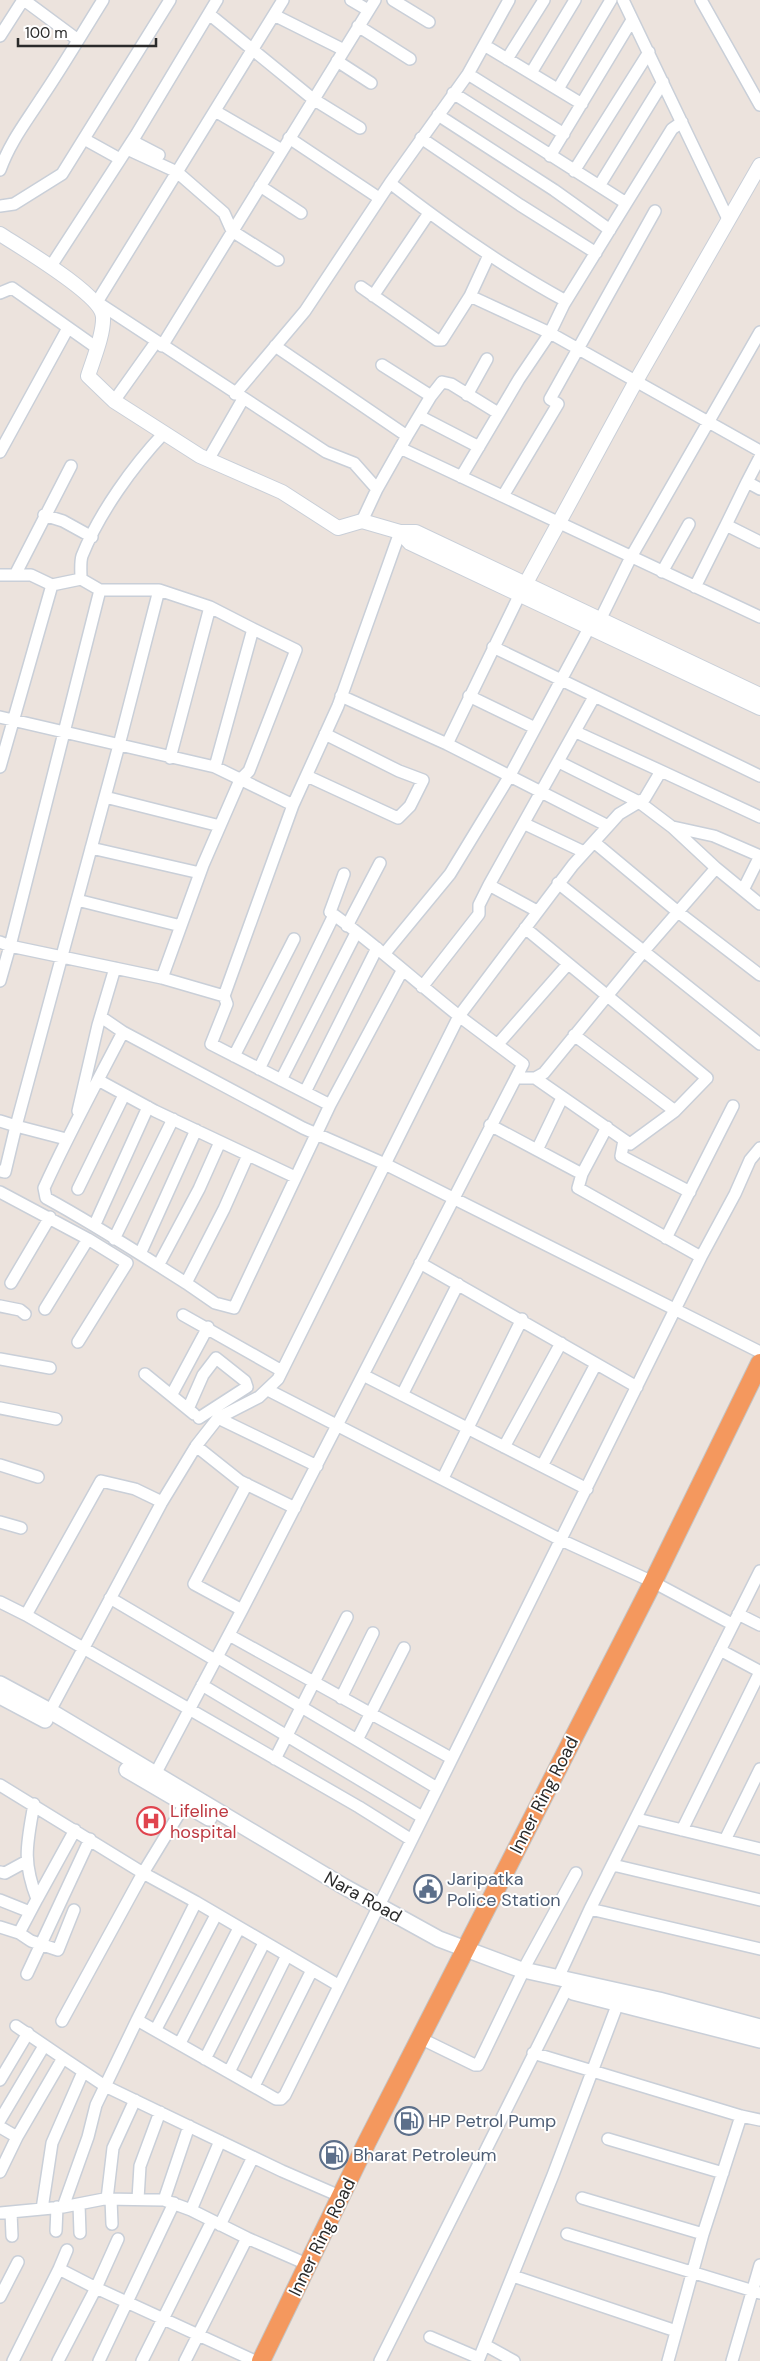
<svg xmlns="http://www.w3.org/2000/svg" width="760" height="2361" font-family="'DM Sans',sans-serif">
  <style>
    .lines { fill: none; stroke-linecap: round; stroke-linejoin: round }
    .minor-casing { stroke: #c9cfd8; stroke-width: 14 }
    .tertiary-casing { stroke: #c9cfd8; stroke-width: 16 }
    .secondary-casing { stroke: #c9cfd8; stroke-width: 18 }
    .trunk-casing { stroke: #c4c4c4; stroke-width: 20 }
    .minor { stroke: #fff; stroke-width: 11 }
    .tertiary { stroke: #fff; stroke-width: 14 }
    .secondary { stroke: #fff; stroke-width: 15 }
    .trunk { stroke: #f4985e; stroke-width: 18 }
    .labels { text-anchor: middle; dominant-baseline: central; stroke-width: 4; stroke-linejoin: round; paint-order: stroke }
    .street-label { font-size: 18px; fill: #2b2b2b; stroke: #fff }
    .health-label { font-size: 18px; fill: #be3a42; stroke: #fff; text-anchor: start }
    .service-label { font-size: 18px; fill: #4e5e75; stroke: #fff; text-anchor: start }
  </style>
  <rect width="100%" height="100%" fill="#ece3dd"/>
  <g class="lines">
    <defs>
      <path id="minor" d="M24,0L78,40
        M283,0L97,302L326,452L354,463L377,489L362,521
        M351,0L368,10
        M393,0L429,22
        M623,0L728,219
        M701,0L760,105
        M209,14L313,99L360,128
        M274,15L344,50
        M358,26L410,59
        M0,36L23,0
        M484,45L582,104
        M507,59L544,0
        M337,61L371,83
        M531,73L575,0
        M468,74L564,134
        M558,89L611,0
        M453,93L626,203
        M215,111L282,150
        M438,115L554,190L610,230
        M682,122L672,129L564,304L550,333L760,451
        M289,138L379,198
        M421,138L520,205L596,253
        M84,139L120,159
        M132,141L159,155
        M127,149L177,172L224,213L232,231L278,260
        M550,156L632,20
        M0,170C10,142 26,122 42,97C63,66 83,32 103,0
        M574,171L649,52
        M390,183C446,226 503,267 566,301
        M260,186L301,213
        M599,186L663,82
        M0,206L14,204L62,174L170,0
        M51,266L136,135L217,0
        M361,287L437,340H442L470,296
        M0,293L12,288L97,348
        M373,296L429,213
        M162,346L375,0
        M275,346L407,436L377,489
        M382,365L431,396L407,436
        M235,394L305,311L390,183L468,74L509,0
        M467,395L487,359
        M431,396L442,382L451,384L498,413
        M114,401L156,342
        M419,416L479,447
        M400,448L760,617
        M0,452L68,328
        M760,457L747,482L760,489
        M208,460L243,399
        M461,477L519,379L550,333L470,296L489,255
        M747,482L726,525L760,542
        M503,496L558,404L550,399L655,211
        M44,515L63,521L92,537
        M662,572L689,524
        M0,575H31L52,585L0,767
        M15,575L71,466
        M81,579C81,572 80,562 82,556C99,513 133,466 164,433
        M52,585L81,579L100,590L10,946L162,978L203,865L240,780L249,771L296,650L253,629
        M695,587L726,525
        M159,590L210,607L170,758
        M210,607L253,629L215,767
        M600,620L631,557L760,332
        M493,647L760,776
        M341,696L447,744L608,826
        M469,696L535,728
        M0,717L215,767L293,805L338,706L400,532
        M576,732L661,771
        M447,744L520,594
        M559,762L639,802L645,798L661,771L760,817
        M307,776L398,818L410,806L423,780L399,771L325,734
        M105,797L220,826
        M525,824L584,852
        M673,827L714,836L760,856
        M594,842L678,912L760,975
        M91,848L200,873
        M716,868L760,904
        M344,874L330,912C375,944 416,982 459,1016L573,865L619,814L639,802L672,827L716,868L643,952L544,1073L535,1078H517
        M558,883L760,1044
        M489,885L537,911
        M743,890L760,856
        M77,900L181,926
        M347,926L380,863
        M525,928L707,1078L675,1111L630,1144L535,1078
        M0,942L10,946L0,981
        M385,953L450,874L509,777L589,628
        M162,978L224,996L293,805
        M422,987L479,914V905L489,885L594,697
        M224,996L227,1004L211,1044L330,1105L402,971
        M101,1017L123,1032
        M574,1035L675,1111
        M498,1044L568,964
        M234,1056L294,939
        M259,1069L334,915
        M98,1080L155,1111L295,1177
        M281,1080L356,933
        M305,1092L377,948
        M78,1111L98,1025L115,968
        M0,1121L16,1126L119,745L159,590H100
        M490,1125L582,1174L607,1127
        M624,1140L621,1156L690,1192
        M537,1150L562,1098
        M0,1171L5,1172L16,1126L66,1139
        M582,1174L578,1188L701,1257
        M78,1189L124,1095
        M0,1192L88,1239L45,1309
        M95,1224L148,1107
        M666,1238L733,1106
        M114,1239L173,1119
        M140,1254L196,1130
        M420,1263L637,1387
        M159,1264L199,1189L220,1142
        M11,1283L50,1217
        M186,1283L215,1303L234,1308L330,1105
        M0,1306L20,1310L25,1314
        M183,1315L282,1371
        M78,1342L127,1263L88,1239
        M0,1359L50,1368
        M145,1374L194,1414
        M363,1375L587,1489
        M268,1390L561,1540L653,1582L732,1624
        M172,1394L208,1327
        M402,1395L458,1284
        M0,1408L56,1419
        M188,1409L203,1375L216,1358L245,1381L247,1387L199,1418
        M218,1418L317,1466
        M196,1446L240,1481L295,1508
        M504,1447L561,1343
        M0,1465L38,1477
        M542,1466L596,1364
        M443,1478L522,1319
        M162,1502L135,1489L101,1481L26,1615L359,1807L410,1839
        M0,1522L21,1528
        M110,1598L215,1660
        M0,1602L26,1615
        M242,1610L194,1584L247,1484
        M738,1614L760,1625
        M229,1635L451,1758
        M404,1648L357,1740L437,1788
        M720,1650L759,1671
        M217,1657L357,1740
        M202,1685L422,1817
        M341,1698L373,1633
        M50,1711L162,1502L196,1446L218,1418L259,1397L278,1379L385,1164L760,1352
        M275,1759L347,1617
        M152,1780L242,1610L523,1064L459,1016L385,1164L303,1128L123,1032C96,1084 68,1135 44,1188L46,1198C94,1224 140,1254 186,1283L224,1209L248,1155
        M0,1785L143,1873L185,1804
        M637,1819L760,1849
        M682,1830L760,1672
        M725,1840L760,1769
        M613,1865L760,1900
        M0,1872L5,1873L27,1861
        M37,1899L75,1830
        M0,1900L30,1912
        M590,1909L760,1949
        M0,1927L19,1933L37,1899C22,1860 27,1844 34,1804
        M19,1933L31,1941L58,1950L74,1910
        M523,1970L576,1873
        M27,1974L90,1839
        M558,1978L590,1909L760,1571
        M338,1985L196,1902L137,2020L276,2099H281L285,2095L701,1257L735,1194L750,1160L760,1148
        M62,2021L143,1873L196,1902
        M16,2026L63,2058
        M156,2029L216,1915
        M428,2042L475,2065H478L521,1976
        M180,2043L239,1928
        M533,2053L741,2116
        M205,2059L264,1943
        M229,2072L287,1955
        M0,2080L28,2033
        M254,2086L312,1970
        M0,2120L44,2046
        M0,2127L17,2137
        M608,2139L723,2173
        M0,2172L17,2137L63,2058L105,2086L282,2171L342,2197
        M582,2198L703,2234
        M107,2199L113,2148L135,2100
        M111,2199L112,2224
        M138,2199L140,2166L160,2112
        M164,2200L189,2126
        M79,2204L80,2233
        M63,2207L88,2137L96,2105L137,2020
        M42,2209L52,2143L83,2072
        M191,2210L220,2141
        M11,2212L12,2236
        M0,2213L63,2207L104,2199L164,2200L191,2210L247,2238
        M220,2225L253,2157
        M56,2231L57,2207
        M567,2234L760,2293
        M59,2269L96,2288L118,2239
        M513,2276L676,2331
        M0,2297L18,2262
        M430,2337L479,2358
        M485,2345L514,2361
        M13,2361L59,2269L67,2250
        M58,2361L96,2288L255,2361
        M99,2361L174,2203
        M142,2361L212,2221
        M185,2361L247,2238L309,2265
        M380,2361L566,1990
        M478,2361L553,2175L618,2003
        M668,2361L703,2234L741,2116L760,2120
        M732,2361L760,2265"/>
      <path id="tertiary" d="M0,234C20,247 102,295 103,317C104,334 93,360 88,376L114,401L200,456L282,492L338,528L362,521L400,532H416L760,695
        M400,532L410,543L760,708
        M520,594L636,381L760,165"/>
      <path id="secondary" d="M0,1684L50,1711L343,1886L439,1939L519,1969L659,2000L760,2027
        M0,1696L45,1720
        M127,1770L209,1818
        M573,1992L760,2040"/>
      <path id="trunk" d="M261,2361L367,2142L653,1582L760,1363"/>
    </defs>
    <use href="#minor" class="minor-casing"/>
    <use href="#tertiary" class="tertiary-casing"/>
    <use href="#secondary" class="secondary-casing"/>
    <use href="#trunk" class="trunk-casing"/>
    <use href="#minor" class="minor"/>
    <use href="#tertiary" class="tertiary"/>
    <use href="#secondary" class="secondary"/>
    <use href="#trunk" class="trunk"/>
  </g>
  <defs>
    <symbol id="hospital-ring" viewBox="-11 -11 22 22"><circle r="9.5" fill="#fff" stroke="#e0444e" stroke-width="1.5"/><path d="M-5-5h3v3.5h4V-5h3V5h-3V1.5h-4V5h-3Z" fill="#e0444e"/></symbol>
    <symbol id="civic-ring" viewBox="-11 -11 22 22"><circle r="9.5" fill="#fff" stroke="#5c6f8a" stroke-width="1.5"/><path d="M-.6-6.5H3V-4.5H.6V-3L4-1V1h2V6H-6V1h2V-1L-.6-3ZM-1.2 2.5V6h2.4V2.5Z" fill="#5c6f8a"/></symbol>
    <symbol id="fuel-ring" viewBox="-11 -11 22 22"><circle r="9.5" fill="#fff" stroke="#5c6f8a" stroke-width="1.5"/><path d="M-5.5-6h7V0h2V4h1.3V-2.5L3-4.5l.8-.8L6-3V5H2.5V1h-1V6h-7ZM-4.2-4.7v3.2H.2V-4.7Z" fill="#5c6f8a"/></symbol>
  </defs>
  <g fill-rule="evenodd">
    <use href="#hospital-ring" x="135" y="1805" width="32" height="32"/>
    <use href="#civic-ring" x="412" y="1873" width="32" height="32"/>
    <use href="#fuel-ring" x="393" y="2105" width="32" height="32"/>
    <use href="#fuel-ring" x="318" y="2139" width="32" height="32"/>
  </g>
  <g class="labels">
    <g class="street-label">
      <text transform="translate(544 1795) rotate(-63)">Inner Ring Road</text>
      <text transform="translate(363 1897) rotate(29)">Nara Road</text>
      <text transform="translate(322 2237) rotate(-64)">Inner Ring Road</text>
    </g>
    <g class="health-label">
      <text x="170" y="1811">Lifeline<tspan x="170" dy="21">hospital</tspan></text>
    </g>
    <g class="service-label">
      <text x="447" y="1879">Jaripatka<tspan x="447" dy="21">Police Station</tspan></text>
      <text x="428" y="2121">HP Petrol Pump</text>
      <text x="353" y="2155">Bharat Petroleum</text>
    </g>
  </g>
  <path d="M18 38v8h138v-8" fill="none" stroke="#2b2b2b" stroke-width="2.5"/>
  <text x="25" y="38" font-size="15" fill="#2b2b2b" stroke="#ffffff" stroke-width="4" paint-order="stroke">100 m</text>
</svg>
